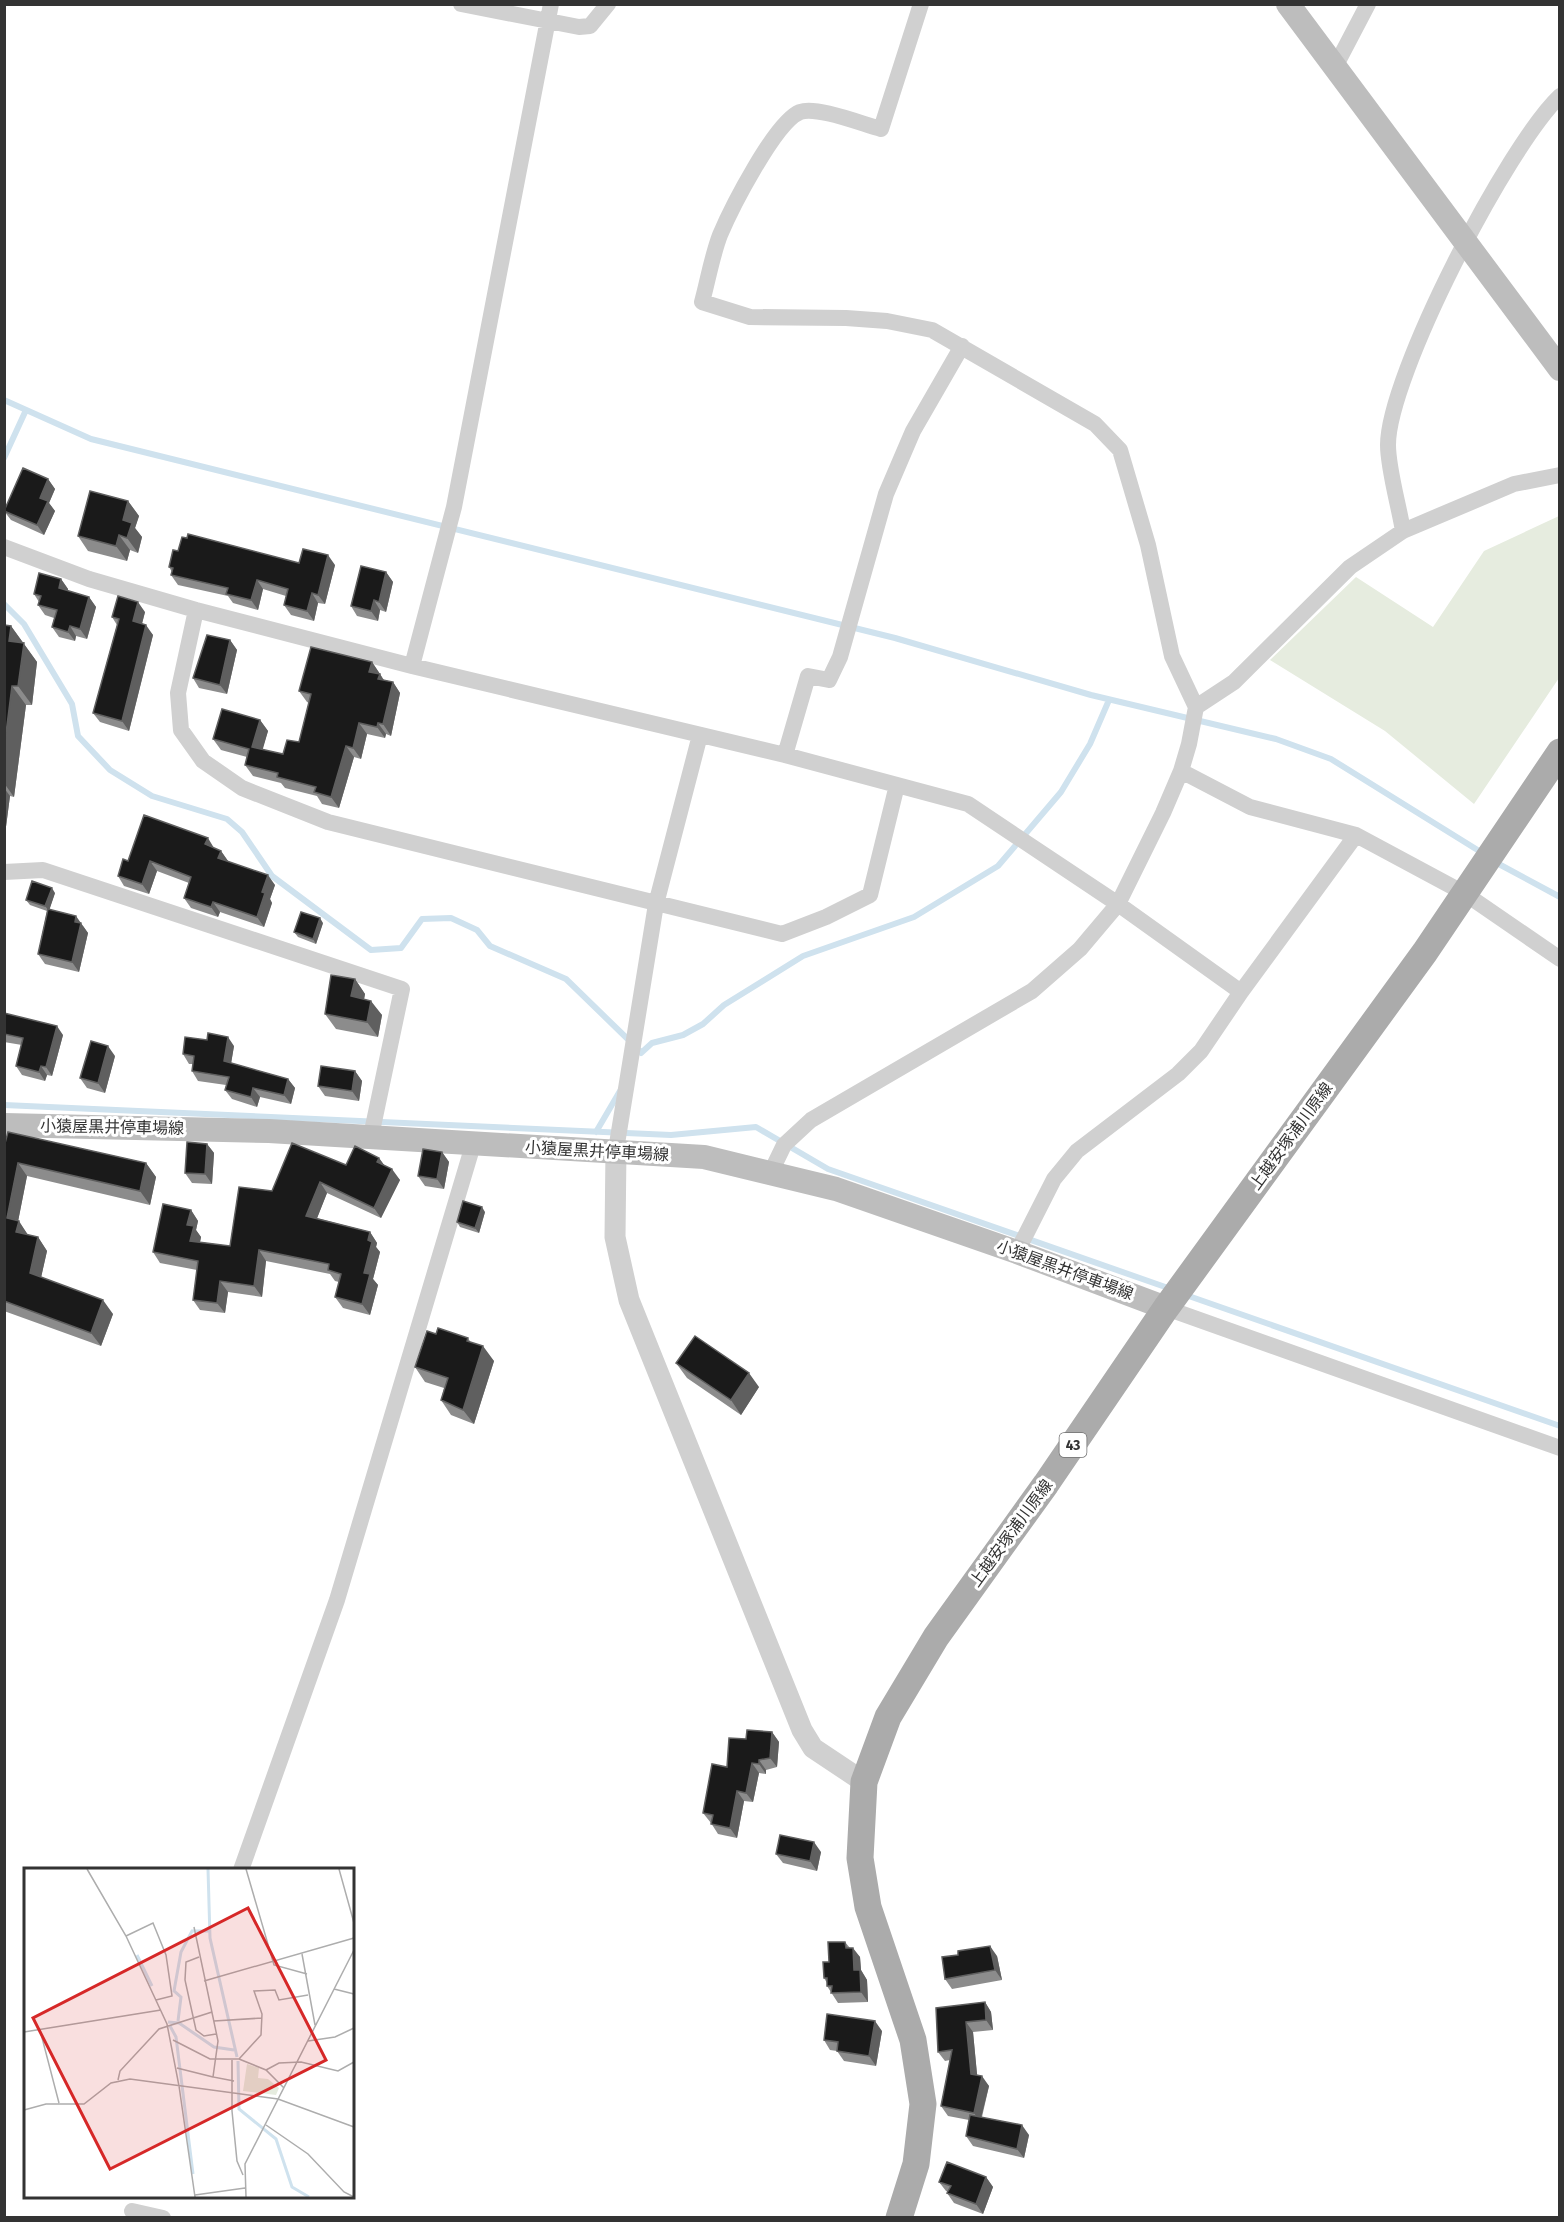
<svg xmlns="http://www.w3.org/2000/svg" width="1564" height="2222" font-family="'Fira Sans Condensed','Noto Sans JP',sans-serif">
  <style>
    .green { fill: #e6ecdf }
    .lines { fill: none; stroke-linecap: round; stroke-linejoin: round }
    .stream { stroke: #cfe2ee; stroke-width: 6 }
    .minor { stroke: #d0d0d0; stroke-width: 16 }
    .tertiary { stroke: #d0d0d0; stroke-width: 21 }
    .secondary { stroke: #bdbdbd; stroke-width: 24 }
    .primary { stroke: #ababab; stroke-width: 27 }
    .wall { fill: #8c8c8c }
    .shaded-wall { fill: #5f5f5f }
    .building { fill: #1a1a1a; stroke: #5f5f5f; stroke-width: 1.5 }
    .labels { text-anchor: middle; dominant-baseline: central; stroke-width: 6; stroke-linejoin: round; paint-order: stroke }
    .shield { fill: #fff; stroke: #707070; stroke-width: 1.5 }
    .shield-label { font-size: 15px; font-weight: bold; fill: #333 }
    .street-label { font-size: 16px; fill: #333; stroke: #fff }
    .inset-river { fill: none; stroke: #cfe2ee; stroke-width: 3 }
    .inset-road { fill: none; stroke: #adadad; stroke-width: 1.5 }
    .view { fill: #d62828; fill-opacity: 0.15; stroke: #d62828; stroke-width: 3 }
    .inset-edge { fill: none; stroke: #333; stroke-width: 3 }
  </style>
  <rect width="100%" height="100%" fill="#fff"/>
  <path class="green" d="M1559,516V678L1474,804L1385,731L1270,660L1356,577L1433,627L1484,551Z"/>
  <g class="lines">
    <path class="stream" d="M4,400L91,439L895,638L1091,695L1276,739L1331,759L1484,854
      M4,458L26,410
      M4,604L24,624L72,704L78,736L110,770L152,796L227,819L242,832L272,876L371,950L401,948L422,919L451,918L477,930L490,946L566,979L641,1052
      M1495,862L1560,897
      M641,1053L652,1043L683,1035L703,1024L724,1005L803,956L914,917L998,866L1061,792L1090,744L1109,700
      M4,1105L671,1135L756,1127L828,1169L1171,1289
      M596,1132L620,1091
      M1183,1294L1560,1426"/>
    <path class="minor" d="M461,4L579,27L590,26L608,4
      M1335,67L1368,4
      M1403,531C1399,506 1388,469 1388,445C1388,376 1508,145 1560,96
      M4,547L89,579L196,610L412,666L785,755L968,804L1118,904L1241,992L1356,835
      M196,610L178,693L181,730L203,761L242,788L328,822L782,934L826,917L870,895L897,785
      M412,666L454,507L551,4
      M1196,707L1234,682L1350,567L1403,531L1514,484L1560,475
      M785,755L808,676L829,680L840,657L886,494L913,431L962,346
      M1181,771L1250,807L1356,835L1464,893L1560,959
      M4,872L43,870L402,989L371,1136
      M616,1150L656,904L700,735
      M771,1172L784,1145L811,1120L1032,991L1080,949L1118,904L1163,813L1181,771L1189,744L1196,707L1172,656L1148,545L1120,450L1095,424L932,330L887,321L846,318L750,317L702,302C708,280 712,256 720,235C731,209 775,122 800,112C817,106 862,124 881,129L921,4
      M1017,1252L1054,1179L1077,1151L1178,1074L1201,1051L1241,992
      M1166,1308L1560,1448
      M241,1870L337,1600L473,1145
      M132,2211L163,2218"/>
    <path class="tertiary" d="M616,1150L615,1237L629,1300L802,1730L813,1748L864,1782"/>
    <path class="secondary" d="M1288,4L1560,369
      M4,1125L269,1131L704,1157L836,1189L1017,1252L1166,1308"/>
    <path class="primary" d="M899,2218L916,2164L923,2104L913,2040L868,1907L860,1858L864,1782L888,1717L936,1637L1046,1484L1166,1308L1425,952L1560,752"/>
  </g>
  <path class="wall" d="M48,479L55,489L49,503L55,511L44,535L11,520L4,511Z
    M128,501L139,516L135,528L142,537L138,553L130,550L127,561L88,551L78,536Z
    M178,551L299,563L335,565L325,604L318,603L314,621L291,615L284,605L286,596L263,589L258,610L233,603L228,596L178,585L171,575L172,572L169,567Z
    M386,572L393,582L386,612L380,610L378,621L357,616L351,606Z
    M61,579L68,589V591L89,597L96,607L87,639L76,636L75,641L59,637L52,627L54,618L45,615L38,605L39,602L34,594Z
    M145,612L142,624L153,635L129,731L100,722L93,713L117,625L112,617Z
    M4,625L11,626L37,662L32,705H26L14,797L10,796L4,842Z
    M230,640L237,650L227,694L199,688L193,678Z
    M372,662L384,680L393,682L400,693L391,736L386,734L385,738L367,734L361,759L354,757L339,808L322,804L317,796L285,788L281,783L253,776L245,765L247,757L221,750L213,739L260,720L268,731L262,750L283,754L299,742L309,703L307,702L299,691Z
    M214,848L221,851L228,861L275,885L270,899L272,903L264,927L220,912L218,917L191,908L184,898L189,883L157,871L149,894L124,886L118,876L128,861Z
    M55,893L49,910L83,926L88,933L79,972L45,964L38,954L47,911L30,905L26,900Z
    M323,923L316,944L298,937L294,932Z
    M355,979L365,994L364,999L382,1015L378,1037L336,1029L325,1014Z
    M4,1013L63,1035L52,1076L47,1075L45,1081L22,1075L16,1066L22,1045L4,1042Z
    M234,1046L231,1063L288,1079L295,1088L291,1104L260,1097L257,1107L232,1099L225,1090L226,1085L198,1081L192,1071L193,1064H189L183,1054Z
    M115,1056L105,1093L87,1088L80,1078Z
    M355,1071L362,1081L359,1101L325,1096L318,1086Z
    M207,1144L214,1153L212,1184L192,1183L185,1173Z
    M4,1147L146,1163L156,1177L150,1205L27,1176L18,1221L28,1235L38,1237L47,1251L41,1277L113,1314L101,1346L4,1311Z
    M442,1152L449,1162L444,1189L425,1186L418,1176Z
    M379,1158L384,1165L400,1180L381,1218L327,1193L317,1218L370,1232L377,1243L376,1247L380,1252L373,1279L378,1285L370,1315L343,1308L335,1297L339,1282L335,1281L330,1274L266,1261L262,1297L228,1292L225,1313L200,1310L193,1300L197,1270L160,1263L153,1252L191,1210L198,1221L196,1230L201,1237L200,1242L230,1246L272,1191L346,1165Z
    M485,1212L479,1233L460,1227L457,1222Z
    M436,1334L468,1338L471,1343L494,1361L474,1424L451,1415L441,1400L444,1388L425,1382L415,1367Z
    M676,1363L759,1387L741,1415L687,1378Z
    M772,1732L779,1742L777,1767L766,1770V1774L759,1773L753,1802L744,1801L737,1838L718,1834L711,1823L703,1813L727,1767L746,1739Z
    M821,1852L817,1871L783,1863L776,1854Z
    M845,1942L850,1948L860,1957L861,1970L867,1980L868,2002L838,2003L827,1986V1983L824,1978L829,1962Z
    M997,1956L1002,1980L952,1989L945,1979Z
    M985,2002L991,2012L993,2030L973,2032L977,2075L989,2086L982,2117L1029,2135L1024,2158L973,2146L966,2136L969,2120L948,2116L941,2106L950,2060L945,2061L938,2052Z
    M882,2031L876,2066L844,2061L837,2051L830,2050L824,2040Z
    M986,2177L993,2187L983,2214L954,2203L947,2193L948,2192L946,2191L939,2182Z"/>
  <path class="shaded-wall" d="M48,479L55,489L49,503L55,511L44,535L37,525L40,498Z
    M128,501L139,516L135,528L142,537L138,553L127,538L123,520Z
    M119,535L130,550L127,561L116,546Z
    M328,555L335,565L325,604L318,595Z
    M386,572L393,582L386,612L379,602Z
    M61,579L68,589L66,598L59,588Z
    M257,580L263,589L258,610L251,600Z
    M312,593L318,603L314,621L307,611Z
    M89,597L96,607L87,639L80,629Z
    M374,600L380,610L378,621L371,611Z
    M138,602L145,612L140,631L133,621Z
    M146,625L153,635L129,731L122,721Z
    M11,626L37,662L32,705L18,686L9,641Z
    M70,626L76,636L75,641L68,632Z
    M230,640L237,650L227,694L220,685Z
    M372,662L380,674L387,686L369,672Z
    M393,682L400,693L391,736L383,724Z
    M12,686L26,705L14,797L4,783V749Z
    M260,720L268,731L260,759L252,747Z
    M359,723L367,734L361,759L353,748Z
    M378,723L386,734L385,738L377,727Z
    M346,746L354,757L339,808L331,797Z
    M4,788L10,796L4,842Z
    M208,838L214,848L205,844Z
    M221,851L228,861L225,868L218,858Z
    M150,861L157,871L149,894L142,884Z
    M268,875L275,885L270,899L272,903L264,927L257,917L262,892Z
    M52,888L55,893L49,911L45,906Z
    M213,902L220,912L218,917L211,907Z
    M76,916L88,933L79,972L72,962L75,922Z
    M320,918L323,923L316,944L313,939Z
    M355,979L365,994L362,1011L351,996Z
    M371,1001L382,1015L378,1037L367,1022Z
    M57,1026L63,1035L52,1076L46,1067Z
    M228,1037L234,1046L230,1070L224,1061Z
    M108,1046L115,1056L105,1093L98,1083Z
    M41,1066L47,1075L45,1081L39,1072Z
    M355,1071L362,1081L359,1101L352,1091Z
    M288,1079L295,1088L291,1104L284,1095Z
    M253,1088L260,1097L257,1107L251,1097Z
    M207,1144L214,1153L212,1184L205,1174Z
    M442,1152L449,1162L444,1189L437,1179Z
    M379,1158L387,1169L377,1162Z
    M18,1163L27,1176L16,1232L7,1218Z
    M146,1163L156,1177L150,1205L140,1191Z
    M392,1169L400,1180L381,1218L374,1208Z
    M320,1182L327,1193L314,1226L306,1216Z
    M482,1207L485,1212L479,1233L475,1228Z
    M191,1210L198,1221L196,1230L201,1237L198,1252L190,1241L187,1225Z
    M19,1221L28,1235L16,1232Z
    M370,1232L377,1243L376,1247L380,1252L373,1279L378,1285L370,1315L362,1304L364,1273L368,1240Z
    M38,1237L47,1251L39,1287L30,1273Z
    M259,1250L266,1261L262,1297L254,1286Z
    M220,1281L228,1292L225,1313L217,1303Z
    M103,1300L113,1314L101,1346L91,1333Z
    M483,1346L494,1361L474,1424L463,1410Z
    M749,1373L759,1387L741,1415L731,1400Z
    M772,1732L779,1742L777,1767L770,1758Z
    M759,1760L766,1770V1774L759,1764Z
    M752,1763L759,1773L753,1802L746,1793Z
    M737,1791L744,1801L737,1838L730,1828Z
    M814,1842L821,1852L817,1871L810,1861Z
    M990,1946L997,1956L1002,1980L995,1970Z
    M853,1948L860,1957L861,1970L867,1980L868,2002L861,1992L854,1970Z
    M985,2002L991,2012L993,2030L986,2020Z
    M875,2021L882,2031L876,2066L869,2056Z
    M966,2022L973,2032L978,2084L971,2074Z
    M982,2076L989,2086L980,2122L974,2113Z
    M1022,2125L1029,2135L1024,2158L1017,2149Z
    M986,2177L993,2187L983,2214L976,2204Z"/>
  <path class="building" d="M23,468L48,479L40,498L48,501L37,525L4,511Z
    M90,491L128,501L123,520L132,523L127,538L119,535L116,546L78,536Z
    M188,534L299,563L303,549L328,555L318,595L312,593L307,611L284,605L288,589L257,580L251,600L226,594L228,588L171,575L173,568L169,567L173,550L178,551L182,537L187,538Z
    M361,566L386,572L379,602L374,600L371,611L351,606Z
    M39,573L61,579L59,588L89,597L80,629L70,626L68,632L52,627L57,610L38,605L41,596L34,594Z
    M118,596L138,602L133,621L146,625L122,721L93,713L119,619L112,617Z
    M4,625L11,626L9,641L24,643L18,686H12L4,749Z
    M207,635L230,640L220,685L193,678Z
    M311,647L372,662L369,672L380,674L378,679L393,682L383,724L378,723L377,727L359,723L353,748L346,746L331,797L314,792L316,787L277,777L278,773L245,765L249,749L213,739L222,709L260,720L252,747L283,754L287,740L299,742L311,694L299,691Z
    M144,815L208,838L205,844L221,851L218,858L268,875L262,892L265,893L257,917L213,902L211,907L184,898L191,877L150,861L142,884L118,876L123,859L128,861Z
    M32,881L52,888L45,906L26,900Z
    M48,909L76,916L75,922L81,923L72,962L38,954Z
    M301,912L320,918L313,939L294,932Z
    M331,975L355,979L351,996L371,1001L367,1022L325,1014Z
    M4,1013L57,1026L46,1067L41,1066L39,1072L16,1066L23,1038L4,1034Z
    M208,1033L228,1037L224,1061L288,1079L284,1095L253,1088L251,1097L225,1090L229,1077L192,1071L194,1056L183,1054L185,1037L207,1040Z
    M91,1041L108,1046L98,1083L80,1078Z
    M321,1066L355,1071L352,1091L318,1086Z
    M8,1132L146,1163L140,1191L18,1163L7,1218L19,1221L16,1232L38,1237L30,1273L103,1300L91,1333L4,1301V1147Z
    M187,1142L207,1144L205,1174L185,1173Z
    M292,1143L346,1165L355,1146L379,1158L377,1162L392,1169L374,1208L320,1182L306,1216L370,1232L368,1240L372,1242L364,1273L370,1274L362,1304L335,1297L341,1274L328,1270L329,1264L259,1250L254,1286L220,1281L217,1303L193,1300L198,1261L153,1252L163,1204L191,1210L187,1225L194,1226L190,1241L230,1246L239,1187L272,1191Z
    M423,1149L442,1152L437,1179L418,1176Z
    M463,1201L482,1207L475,1228L457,1222Z
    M438,1328L468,1338L467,1341L483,1346L463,1410L441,1400L448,1378L415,1367L427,1331L436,1334Z
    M695,1336L749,1373L731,1400L676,1363Z
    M747,1730L772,1732L770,1758L759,1760V1764L752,1763L746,1793L737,1791L730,1828L711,1824L713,1815L703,1813L712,1764L727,1767L729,1738L746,1739Z
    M780,1835L814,1842L810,1861L776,1854Z
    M828,1942H845L846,1948H853L854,1970H860L861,1992L831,1993L832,1986H827V1978H824L823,1962H829Z
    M990,1946L995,1970L945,1979L942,1957L958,1955V1951Z
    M985,2002L986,2020L966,2022L971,2074L982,2076L974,2113L941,2106L952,2050L938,2052L936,2008Z
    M827,2014L875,2021L869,2056L837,2051L838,2042L824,2040Z
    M970,2115L1022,2125L1017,2149L966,2136Z
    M947,2162L986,2177L976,2204L947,2193L951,2186L939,2182Z"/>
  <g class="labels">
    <rect class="shield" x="1059.5" y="1433" width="27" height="24" rx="4.5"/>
    <g class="shield-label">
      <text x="1073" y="1445">43</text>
    </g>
    <g class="street-label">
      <text transform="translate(112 1127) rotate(1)">小猿屋黒井停車場線</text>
      <text transform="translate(1291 1136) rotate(-54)">上越安塚浦川原線</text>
      <text transform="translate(597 1151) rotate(3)">小猿屋黒井停車場線</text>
      <text transform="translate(1065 1270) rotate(20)">小猿屋黒井停車場線</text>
      <text transform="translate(1011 1533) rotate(-54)">上越安塚浦川原線</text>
    </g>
  </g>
  <g transform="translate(24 1868)">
    <rect width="330" height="330" fill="#fff"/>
    <path d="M223,196L235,200L234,210L244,211L255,220L252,227L219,223Z" fill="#e6ecdf"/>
    <path class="inset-river" d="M184,1L186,70L213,189M113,87L128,118M154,153L157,129L150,123L157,84L168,63H186M144,154L155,155L190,179L210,182M146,158L152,169L169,306M214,193L215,241L252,271L268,319L285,329"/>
    <path class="inset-road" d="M63,1L102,68L143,156L155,218M222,1L250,97L283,106M315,1L330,55M170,59L194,173L189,209L210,213M102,68L129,55L142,87L148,128L132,132M278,86L291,157M175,89L162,94L161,112L172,162L180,168L192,166M180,113L330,70M310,121L330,126M190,153L238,150M16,162L35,235M0,164L137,142M149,172L186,191H215L237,167L238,146L230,123L251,122L255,132L284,127M284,173L311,169L330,160M215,191L242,202L260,220M208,192V243L213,293L219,307M153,200L189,209M242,202L255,195L277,194L314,203L330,194M94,212L96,203L135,161L188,144M155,218L171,329M0,242L22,236H60L87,215L106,211L254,231L330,259M242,257L284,286L320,324L330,329M171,327L221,320M222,329L221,296L330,82"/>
    <path class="view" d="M224,40L302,192L86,301L9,150Z"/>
    <rect width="330" height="330" class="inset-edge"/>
  </g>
  <rect width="1564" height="2222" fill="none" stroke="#333333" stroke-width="12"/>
</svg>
